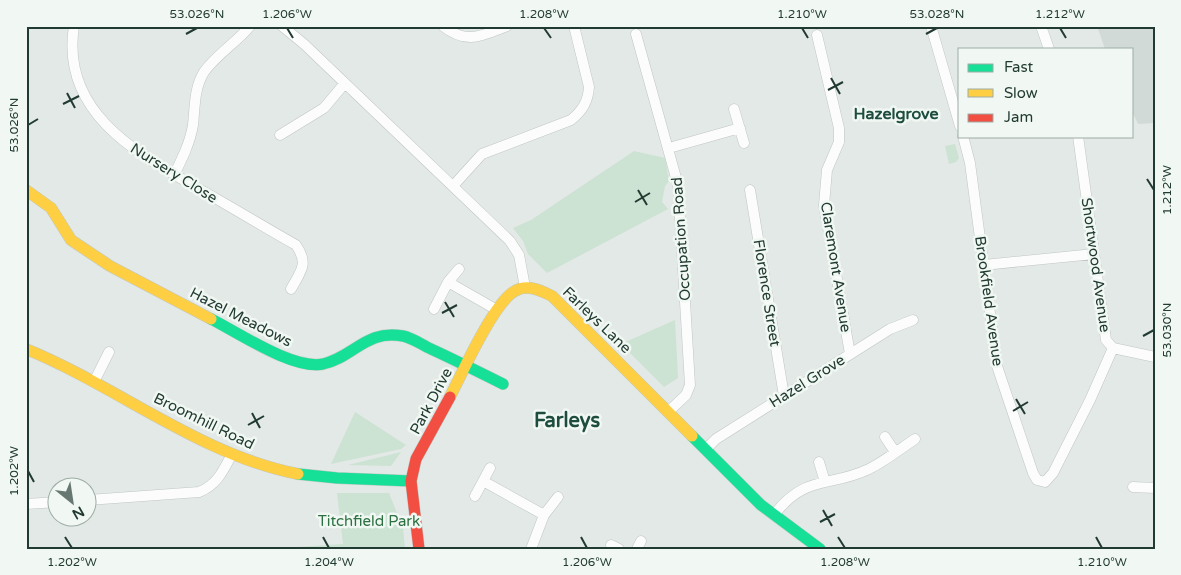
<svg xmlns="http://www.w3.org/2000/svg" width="1181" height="575" font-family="'Varela Round',sans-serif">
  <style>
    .built { fill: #d1dad6 }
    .green { fill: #cce2d2 }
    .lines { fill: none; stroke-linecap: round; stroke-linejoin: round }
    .street-casing { stroke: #c0c6c3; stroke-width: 11 }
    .fast-casing { stroke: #bfc7c3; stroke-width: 12 }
    .slow-casing { stroke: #bfc7c3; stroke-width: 12 }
    .jam-casing { stroke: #bfc7c3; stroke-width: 12 }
    .street { stroke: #fbfcfb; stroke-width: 10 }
    .fast { stroke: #16e098; stroke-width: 11 }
    .slow { stroke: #ffcf43; stroke-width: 11 }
    .jam { stroke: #f24e42; stroke-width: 11 }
    .ticks { fill: none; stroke: #223b32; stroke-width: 2 }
    .labels { text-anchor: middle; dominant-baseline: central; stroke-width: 5; stroke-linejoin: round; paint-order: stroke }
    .street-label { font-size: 15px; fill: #223b32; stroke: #f1f8f4 }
    .park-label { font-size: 15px; fill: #2d7142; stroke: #f1f8f4 }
    .neighbourhood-label { font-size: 16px; font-weight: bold; fill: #1e4d3e; stroke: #f1f8f4 }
    .district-label { font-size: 20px; font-weight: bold; fill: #1e4d3e; stroke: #f1f8f4 }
    .neatline { fill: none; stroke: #223b32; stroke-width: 2 }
    .ticks-label { font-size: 12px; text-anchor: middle; fill: #223b32 }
  </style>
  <rect width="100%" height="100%" fill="#e3e9e6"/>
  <path class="built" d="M1097,26H1155V123L1138,124L1132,111V49H1105Z"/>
  <path class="green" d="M955,144L959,158L956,162L949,164L945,146Z
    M634,151L665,158L669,181L665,186L662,202L668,209L547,273L528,254L523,241L513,228L531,220Z
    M675,320L678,378L664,387L621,344Z
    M355,412L406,445L401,449L331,464Z
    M401,452L391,466L348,465Z
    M337,493H389L403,528L405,549H266L343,544Z"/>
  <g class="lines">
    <defs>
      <path id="street" d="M74,26C60,113 138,154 201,190C233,208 264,227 296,245C309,264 301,271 291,289
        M282,26L304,44L510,241L519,255L525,287
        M443,26C467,45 481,36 507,26
        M931,26L960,126
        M1041,26L1049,49
        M636,34L678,185L690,385L686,395L668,412
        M817,35L839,128V142L827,170L824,205L850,354
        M734,109L744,143
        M280,135L324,108L345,83
        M963,136L970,163L997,366L1033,473L1037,480L1045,482L1053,473L1090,400L1113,348
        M1078,136L1106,340L1113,348L1155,357
        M669,148L740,128
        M174,175C182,159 190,143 193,125C195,107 194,88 204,72C217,54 236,43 250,26
        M453,186L482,154L571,120C582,111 588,102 589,87L574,26
        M750,190L784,396
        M984,265L1094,254
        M448,282L497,310
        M434,309L448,282L459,269
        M94,382L109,352
        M885,437L895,452
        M706,449L716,439L890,329L913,320
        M819,462L825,482
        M483,481L544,515L531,549
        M1133,487L1155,488
        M475,496L490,468
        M88,500L199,492C217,485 223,471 232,454
        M26,504L58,502
        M544,515L558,497
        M774,515C805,474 829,488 869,469C885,461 900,449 915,439
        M611,545L619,549
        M637,549L641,541"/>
      <path id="fast" d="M211,319C239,333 293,370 323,364C354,357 366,329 403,336C413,338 422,345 431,349C455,360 479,372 503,384
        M692,436L761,505L820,549
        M298,474L337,478L411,481"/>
      <path id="slow" d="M26,190L51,208L71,240L110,266L211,319
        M26,349C117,386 200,455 298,474
        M450,397C462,373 494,302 515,291C527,284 540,290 552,296L692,436"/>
      <path id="jam" d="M419,549L411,481L416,459L450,397"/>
    </defs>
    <use href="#street" class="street-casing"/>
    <use href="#fast" class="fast-casing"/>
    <use href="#slow" class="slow-casing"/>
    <use href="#jam" class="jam-casing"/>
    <use href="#street" class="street"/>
    <use href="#fast" class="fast"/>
    <use href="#slow" class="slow"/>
    <use href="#jam" class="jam"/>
  </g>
  <path class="ticks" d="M287,28L293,38M544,28L551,38M802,28L808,38M1060,28L1066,38M186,34L197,28M926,34L937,28M831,78L840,94M828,90L843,82M67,93L75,108M63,104L79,96M28,125L38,119M1147,179L1154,190M638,190L647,205M635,202L650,193M445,302L454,317M442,313L457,305M1143,336L1154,330M1016,399L1025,414M1013,411L1028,402M252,413L260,428M248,425L264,416M28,471L34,482M823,510L832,526M820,522L835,514M65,537L72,548M323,537L329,548M581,537L587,548M838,537L845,548M1096,537L1102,548"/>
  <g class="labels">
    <g class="street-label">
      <text transform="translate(174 173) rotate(32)">Nursery Close</text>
      <text transform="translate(681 239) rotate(-94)">Occupation Road</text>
      <text transform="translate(1096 265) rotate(82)">Shortwood Avenue</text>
      <text transform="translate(836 267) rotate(81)">Claremont Avenue</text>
      <text transform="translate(767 293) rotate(81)">Florence Street</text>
      <text transform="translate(989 301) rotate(82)">Brookfield Avenue</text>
      <text transform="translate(241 317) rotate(27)">Hazel Meadows</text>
      <text transform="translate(597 320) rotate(44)">Farleys Lane</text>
      <text transform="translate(807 381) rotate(-32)">Hazel Grove</text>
      <text transform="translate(431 401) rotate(-62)">Park Drive</text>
      <text transform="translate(204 421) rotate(26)">Broomhill Road</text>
    </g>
    <g class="park-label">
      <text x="369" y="521">Titchfield Park</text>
    </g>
    <g class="neighbourhood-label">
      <text x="896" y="114">Hazelgrove</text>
    </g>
    <g class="district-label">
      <text x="567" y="421">Farleys</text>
    </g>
  </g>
  <rect width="1181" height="575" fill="none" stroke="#f1f8f4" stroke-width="55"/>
  <rect x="958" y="48" width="175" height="90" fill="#f1f8f4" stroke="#9eaca6"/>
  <rect x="968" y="64" width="25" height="8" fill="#16e098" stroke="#9eaca6"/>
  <text x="1004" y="72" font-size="15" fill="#223b32">Fast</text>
  <rect x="968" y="89" width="25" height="8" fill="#ffcf43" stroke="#9eaca6"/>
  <text x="1004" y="98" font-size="15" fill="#223b32">Slow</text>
  <rect x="968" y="114" width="25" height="8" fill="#f24e42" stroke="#9eaca6"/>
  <text x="1004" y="122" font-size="15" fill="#223b32">Jam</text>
  <g transform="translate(72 502) rotate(150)"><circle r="24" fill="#f1f8f4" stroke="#9eaca6"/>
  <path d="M0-4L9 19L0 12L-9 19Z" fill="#667871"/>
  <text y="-8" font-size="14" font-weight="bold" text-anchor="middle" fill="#223b32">N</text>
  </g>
  <rect x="28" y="28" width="1126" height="520" class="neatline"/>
  <g class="ticks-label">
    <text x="197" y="18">53.026°N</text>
    <text x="287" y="18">1.206°W</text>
    <text x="544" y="18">1.208°W</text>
    <text x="802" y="18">1.210°W</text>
    <text x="937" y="18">53.028°N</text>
    <text x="1060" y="18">1.212°W</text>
    <text transform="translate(14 125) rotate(-90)" y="4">53.026°N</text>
    <text transform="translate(1167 190) rotate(-90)" y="4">1.212°W</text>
    <text transform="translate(1167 330) rotate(-90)" y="4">53.030°N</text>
    <text transform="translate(14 471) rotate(-90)" y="4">1.202°W</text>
    <text x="72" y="566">1.202°W</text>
    <text x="329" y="566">1.204°W</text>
    <text x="587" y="566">1.206°W</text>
    <text x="845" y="566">1.208°W</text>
    <text x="1102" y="566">1.210°W</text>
  </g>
</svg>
